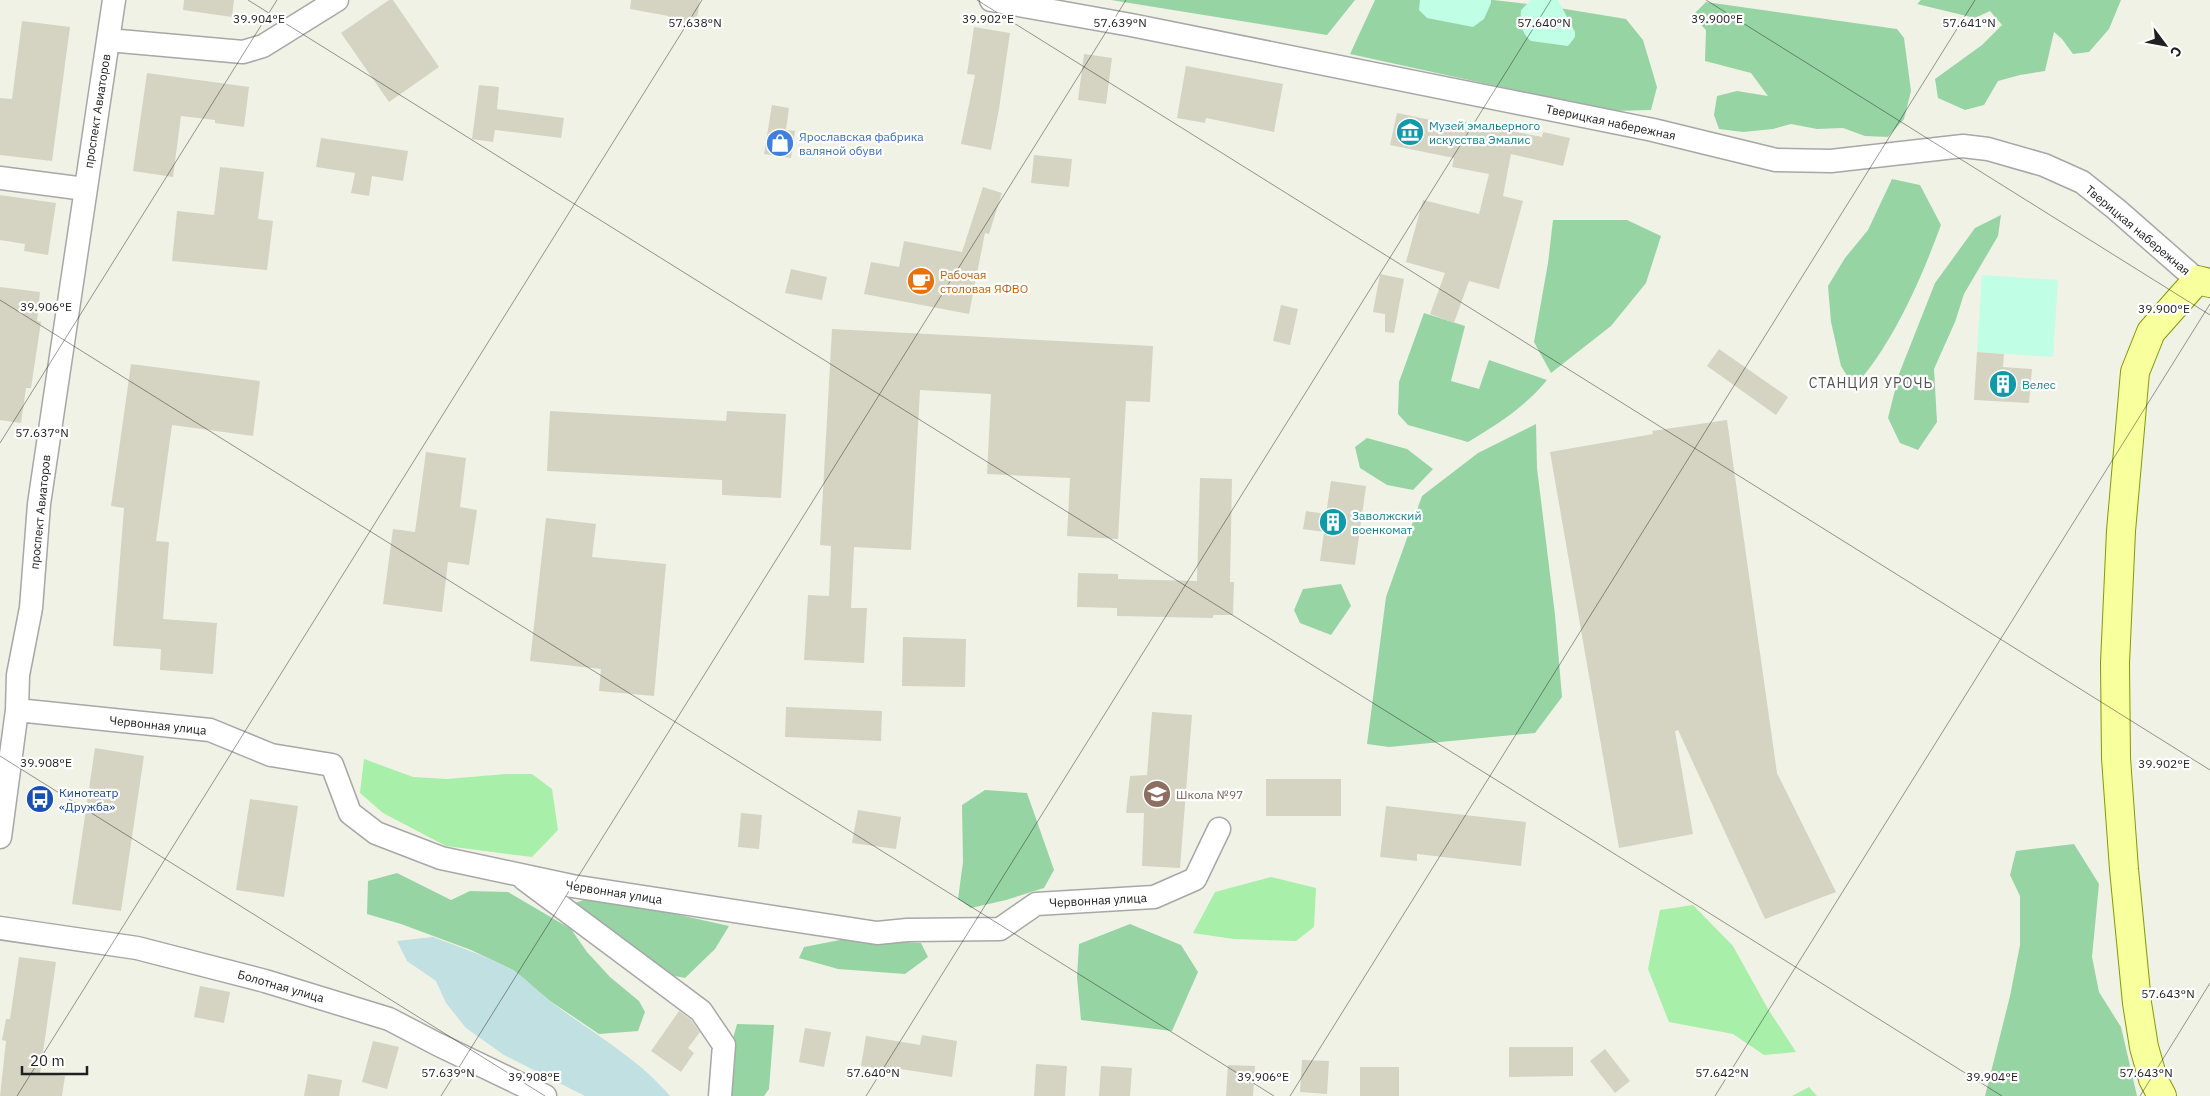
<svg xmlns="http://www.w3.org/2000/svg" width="2210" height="1096" font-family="'IBM Plex Sans',sans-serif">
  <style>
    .grass { fill: #a8efa9 }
    .forest { fill: #97d4a4 }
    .wetland { fill: #c1e0e1 }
    .park { fill: #c0fee5 }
    .building { fill: #d5d4c3 }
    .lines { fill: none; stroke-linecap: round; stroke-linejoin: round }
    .minor-casing { stroke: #a7a7a7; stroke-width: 25 }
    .major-casing { stroke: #819c00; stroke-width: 30 }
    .minor { stroke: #fff; stroke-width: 22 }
    .major { stroke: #f8ff9d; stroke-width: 28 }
    .ticks { fill: none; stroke: #202020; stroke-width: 1; stroke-opacity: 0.45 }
    .labels { text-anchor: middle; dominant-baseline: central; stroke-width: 4.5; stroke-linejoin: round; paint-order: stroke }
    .street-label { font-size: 12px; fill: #202020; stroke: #fff }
    .culture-label { font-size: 12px; fill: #0d838f; stroke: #fff; text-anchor: start }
    .shop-label { font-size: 12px; fill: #366cbe; stroke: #fff; text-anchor: start }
    .food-label { font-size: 12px; fill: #c56008; stroke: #fff; text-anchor: start }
    .transit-label { font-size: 12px; fill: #164399; stroke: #fff; text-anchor: start }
    .education-label { font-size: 12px; fill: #785e54; stroke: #fff; text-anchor: start }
    .neighbourhood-label { font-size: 14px; letter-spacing: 1px; fill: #535353; stroke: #fff }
    .ticks-label { font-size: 12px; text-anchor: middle; fill: #202020; stroke: #fff; stroke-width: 4.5; stroke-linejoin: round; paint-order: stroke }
  </style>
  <rect width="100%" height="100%" fill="#f0f2e6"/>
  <path class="grass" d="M364,759L413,777L447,779L506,774H532L552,789L558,830L532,857L446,846L383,813L360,793Z
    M1271,877L1316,888L1314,927L1296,941L1234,939L1193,933L1215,892Z
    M1693,905L1733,946L1768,1009L1796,1052L1764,1055L1733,1034L1669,1022L1648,969L1660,910Z
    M1809,1087L1817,1096H1792Z"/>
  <path class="forest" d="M1111,0H1355L1327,35Z
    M1375,0H1493L1553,7L1626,19L1643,40L1657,87L1651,110L1611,111L1350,54Z
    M1921,0H2121L2109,29L2089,52L2073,54L2062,39L2054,32L2045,71L2020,75L1998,81L1984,105L1965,110L1938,98L1935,79L1982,45L2002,25L1990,11L1975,18L1917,4Z
    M1706,2L1897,29L1904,38L1911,91L1904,119L1888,137L1865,136L1843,128L1817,129L1791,124L1773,129L1743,132L1719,129L1714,115L1717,96L1737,91L1768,96L1751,73L1705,61L1706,30L1692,16Z
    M1892,179L1920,185L1941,225C1925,268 1907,311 1882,350C1874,363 1864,375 1854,387L1841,366L1831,322L1828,286L1845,258L1868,230Z
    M2001,215L1998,236L1964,294L1955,322L1934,369L1937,422L1918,450L1900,443L1888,418L1899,374L1935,283L1975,228Z
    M1553,220H1627L1661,236L1646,283L1611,326L1551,373L1534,342L1548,263Z
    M1424,313L1465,326L1451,381L1479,389L1489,360L1547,380C1526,406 1497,425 1468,442L1408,425L1398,414L1399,382Z
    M1536,424L1537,468L1555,615L1562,697L1535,733L1389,747L1367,744L1386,597L1422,496L1478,453Z
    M1367,438L1407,449L1433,469L1413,490L1387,485L1360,468L1355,447Z
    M1341,584L1351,606L1331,635L1300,623L1294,610L1303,589Z
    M985,790L1027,793L1054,870L1044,888L1006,900L971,908L958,899L963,862L962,805Z
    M2074,844L2099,884L2092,957L2099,992L2121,1027L2137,1096H1985L2010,996L2020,945V896L2010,875L2016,851Z
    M397,873L451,900L470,891L508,892L571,929L587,952L610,977L639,1001L645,1012L638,1031L599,1034L550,1001L513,970L471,950L401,924L367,914L368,881Z
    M589,898L666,912L729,926L715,949L685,978L665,974L575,903Z
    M1130,924L1181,945L1198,972L1172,1031L1081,1020L1077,977L1079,944Z
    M845,939L921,943L928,957L905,974L838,969L799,958L804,947Z
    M737,1024L774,1025L769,1089L764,1096H732L730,1049Z"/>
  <path class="wetland" d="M433,937C459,947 486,956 511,969C525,977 537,991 550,1001C590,1032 636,1056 670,1096H585L504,1055L466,1028L446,1003L436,981L407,961L397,941Z"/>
  <path class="park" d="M1420,0H1491V3L1484,19L1473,27L1427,18L1419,10Z
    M1531,0H1558L1575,32V37L1568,46L1531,41C1521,33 1520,22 1521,10Z
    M1982,275L2058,280L2053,357L1977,352Z"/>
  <path class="building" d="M184,0H234L232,17L183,10Z
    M389,0H393L439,67L389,102L341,33Z
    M631,0H700L696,25L668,20V16L630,9Z
    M22,21L70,27L52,161L0,155V98L12,99Z
    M974,27L1010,33L999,109L991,150L961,144L975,75L967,74Z
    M1084,54L1112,58L1106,104L1078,100Z
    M1186,66L1283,84L1274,132L1206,118L1205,123L1177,118Z
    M147,73L249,87L244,127L215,123V120L181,116L173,177L133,171Z
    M479,85L499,87L497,109L564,118L561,138L495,130L493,142L472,139Z
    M772,105L789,108L786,130L795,131L791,158L764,154Z
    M1397,113L1460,126L1461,121L1542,137L1543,132L1570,138L1563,166L1511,154L1503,196L1523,201L1499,289L1469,281L1454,323L1430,314L1445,273L1406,262L1423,200L1479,214L1489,174L1452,167L1454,158L1390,145Z
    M321,138L408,151L403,181L372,176L369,196L351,193L355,173L316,167Z
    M1034,155L1072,159L1069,187L1031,183Z
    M220,167L264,172L258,219L273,221L267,270L172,261L177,211L214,215Z
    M983,187L1002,193L989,234L985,233L969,314L864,294L871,262L899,267L904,241L962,252Z
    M0,195L56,203L48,255L24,251L25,244L0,240Z
    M791,269L827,277L822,300L785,293Z
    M1380,274L1404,279L1394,333L1385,332V314L1373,312Z
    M0,287L40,292L37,321L41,322L31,388H26L21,423L0,420Z
    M1281,305L1298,309L1290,345L1273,341Z
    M832,329L1153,346L1150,402L1126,401L1118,539L1067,536L1070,478L987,474L991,394L920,390L911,550L854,547L851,608H867L864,663L804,660L808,595L829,596L831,546L820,545Z
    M1719,349L1788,397L1776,415L1707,366Z
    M1977,352L2004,354L2003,367L2032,369L2029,403L1974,400Z
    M131,364L260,381L253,436L172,425L156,541L169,542L163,619L217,623L213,674L160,670L161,649L113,646L124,508L111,506Z
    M550,411L726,421L727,411L786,414L781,498L722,495V480L547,471Z
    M1727,420L1777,773L1836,892L1765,919L1678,730L1675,731L1693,834L1619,848L1550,452L1653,434L1652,431Z
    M426,452L466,458L460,507L477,510L469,565L448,562L442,612L383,604L393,529L415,532Z
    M1200,478L1232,479L1230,582H1234L1233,615H1213V618L1117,616V608L1077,607L1078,573L1118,574V579L1197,581Z
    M1331,481L1366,486L1355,565L1320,561L1324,532L1303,529L1306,511L1326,514Z
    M546,518L596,524L592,557L666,564L654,696L599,691L601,669L530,661Z
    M903,637L966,639L965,687L902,686Z
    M786,707L882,711L881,741L785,737Z
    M1152,712L1192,715L1180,868L1142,866L1144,813H1126L1130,776L1147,775Z
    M95,748L144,756L121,911L72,904Z
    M1266,779H1341V816H1266Z
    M250,799L298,806L284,897L236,890Z
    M1386,806L1526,822L1521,866L1417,854V861L1380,857Z
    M858,810L901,817L896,849L852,843Z
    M741,813L762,815L759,849L738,847Z
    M19,957L56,962L40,1073L65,1076L62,1096H0L6,1041L2,1040L6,1019H10Z
    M200,986L230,992L224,1023L194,1017Z
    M679,1011L691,1020L700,1032L688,1048L694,1053L681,1072L651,1051Z
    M805,1028L831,1032L824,1067L799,1062Z
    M922,1035L957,1041L952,1077L888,1067L887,1070L861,1066L866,1036L920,1045Z
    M373,1041L399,1047L387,1089L362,1082Z
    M1509,1047H1573V1076L1509,1077Z
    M1605,1049L1630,1081L1615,1093L1590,1061Z
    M1302,1060L1329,1061L1327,1094L1300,1092Z
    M1036,1064L1067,1066L1065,1096H1034Z
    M1228,1065L1255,1066L1253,1096H1226Z
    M1101,1066L1132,1068L1130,1096H1099Z
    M1360,1067H1399V1096H1360Z
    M308,1074L342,1080L339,1096H304Z"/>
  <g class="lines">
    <defs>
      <path id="minor" d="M991,0L1131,25L1653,130L1776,160L1831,161L1963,146L1988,149L2044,165L2082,182L2116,209L2197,280
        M108,40L243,52L263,46L337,0
        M0,178L85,189
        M17,710L210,730L271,755L332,765L350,813L376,833L441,858L572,886L877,933L907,930L1000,929L1036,904L1154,897L1195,879L1219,829
        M0,837L17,710L18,675L31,608L39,504L114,0
        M524,879L701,1011L724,1045L720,1096
        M0,928L137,948L265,981L389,1019L437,1044L545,1096"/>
      <path id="major" d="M2162,1096L2153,1079L2144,1047L2137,1003L2124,869L2116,758L2115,663L2121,531L2135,372L2151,332L2197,280L2210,283"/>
    </defs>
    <use href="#minor" class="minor-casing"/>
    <use href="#major" class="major-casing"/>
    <use href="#minor" class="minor"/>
    <use href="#major" class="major"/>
  </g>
  <path class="ticks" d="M248,0L2002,1096M977,0L2210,770M1706,0L2210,315M0,300L1274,1096M0,443L277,0M0,756L545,1096M17,1096L702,0M441,1096L1126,0M866,1096L1551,0M1290,1096L1975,0M1715,1096L2210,304M2140,1096L2210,983"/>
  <defs>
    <symbol id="museum-disc" viewBox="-11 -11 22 22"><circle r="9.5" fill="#0f9aa8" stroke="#fff"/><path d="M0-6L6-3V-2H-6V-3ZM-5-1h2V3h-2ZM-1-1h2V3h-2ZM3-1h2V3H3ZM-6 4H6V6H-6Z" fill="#fff"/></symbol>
    <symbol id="shop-disc" viewBox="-11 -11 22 22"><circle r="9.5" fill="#3f7fe0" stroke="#fff"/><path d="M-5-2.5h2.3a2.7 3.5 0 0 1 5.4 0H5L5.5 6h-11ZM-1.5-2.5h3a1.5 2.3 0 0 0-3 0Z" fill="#fff"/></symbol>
    <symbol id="cafe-disc" viewBox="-11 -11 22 22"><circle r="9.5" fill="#e8710a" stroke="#fff"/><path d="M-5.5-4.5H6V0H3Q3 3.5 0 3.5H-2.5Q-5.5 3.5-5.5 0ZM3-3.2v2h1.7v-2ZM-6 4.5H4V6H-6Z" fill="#fff"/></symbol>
    <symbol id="building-disc" viewBox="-11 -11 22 22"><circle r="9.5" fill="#0f9aa8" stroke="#fff"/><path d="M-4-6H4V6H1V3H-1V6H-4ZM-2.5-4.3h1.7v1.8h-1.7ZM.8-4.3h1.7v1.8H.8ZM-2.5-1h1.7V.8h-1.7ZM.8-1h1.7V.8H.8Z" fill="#fff"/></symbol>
    <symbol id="school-disc" viewBox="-11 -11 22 22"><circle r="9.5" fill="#8d6e63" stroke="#fff"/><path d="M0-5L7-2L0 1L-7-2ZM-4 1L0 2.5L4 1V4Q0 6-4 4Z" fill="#fff"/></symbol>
    <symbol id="bus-disc" viewBox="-11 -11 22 22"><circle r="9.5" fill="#1a4fb4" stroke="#fff"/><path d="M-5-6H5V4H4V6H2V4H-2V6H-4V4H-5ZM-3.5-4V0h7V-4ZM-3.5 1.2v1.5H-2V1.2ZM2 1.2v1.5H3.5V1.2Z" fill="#fff"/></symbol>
  </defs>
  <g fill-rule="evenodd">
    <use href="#museum-disc" x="1394" y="116" width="32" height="32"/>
    <use href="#shop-disc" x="764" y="127" width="32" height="32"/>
    <use href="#cafe-disc" x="905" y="265" width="32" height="32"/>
    <use href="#building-disc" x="1987" y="368" width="32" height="32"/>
    <use href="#building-disc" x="1317" y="506" width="32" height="32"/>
    <use href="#school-disc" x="1141" y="778" width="32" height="32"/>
    <use href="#bus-disc" x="24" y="783" width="32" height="32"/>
  </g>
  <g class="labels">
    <g class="street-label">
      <text transform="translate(97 111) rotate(-81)">проспект Авиаторов</text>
      <text transform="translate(1611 122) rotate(12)">Тверицкая набережная</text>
      <text transform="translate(2138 230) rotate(40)">Тверицкая набережная</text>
      <text transform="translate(40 512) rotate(-84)">проспект Авиаторов</text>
      <text transform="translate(158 725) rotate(6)">Червонная улица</text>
      <text transform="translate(614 892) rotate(9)">Червонная улица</text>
      <text transform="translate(1098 900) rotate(-3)">Червонная улица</text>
      <text transform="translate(281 986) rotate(16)">Болотная улица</text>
    </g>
    <g class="culture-label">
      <text x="1429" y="125">Музей эмальерного<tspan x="1429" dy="14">искусства Эмалис</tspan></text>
      <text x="2022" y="384">Велес</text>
      <text x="1352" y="515">Заволжский<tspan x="1352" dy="14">военкомат</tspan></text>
    </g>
    <g class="shop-label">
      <text x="799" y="136">Ярославская фабрика<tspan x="799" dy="14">валяной обуви</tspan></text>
    </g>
    <g class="food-label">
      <text x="940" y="274">Рабочая<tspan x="940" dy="14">столовая ЯФВО</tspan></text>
    </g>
    <g class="transit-label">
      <text x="59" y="792">Кинотеатр<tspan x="59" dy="14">«Дружба»</tspan></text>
    </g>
    <g class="education-label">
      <text x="1176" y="794">Школа №97</text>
    </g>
    <g class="neighbourhood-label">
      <text x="1871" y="383">СТАНЦИЯ УРОЧЬ</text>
    </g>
  </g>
  <g class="ticks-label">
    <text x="259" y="23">39.904°E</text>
    <text x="988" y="23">39.902°E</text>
    <text x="1717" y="23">39.900°E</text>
    <text x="695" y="27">57.638°N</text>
    <text x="1120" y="27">57.639°N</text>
    <text x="1544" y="27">57.640°N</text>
    <text x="1969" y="27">57.641°N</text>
    <text x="46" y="311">39.906°E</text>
    <text x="2164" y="313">39.900°E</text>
    <text x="42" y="437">57.637°N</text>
    <text x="46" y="767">39.908°E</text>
    <text x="2164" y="768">39.902°E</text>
    <text x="2168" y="998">57.643°N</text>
    <text x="448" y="1077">57.639°N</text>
    <text x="873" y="1077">57.640°N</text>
    <text x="1722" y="1077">57.642°N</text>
    <text x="2146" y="1077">57.643°N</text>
    <text x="534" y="1081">39.908°E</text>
    <text x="1263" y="1081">39.906°E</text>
    <text x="1992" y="1081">39.904°E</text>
  </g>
  <g transform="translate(2165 45) rotate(122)" stroke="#ffffff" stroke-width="4" paint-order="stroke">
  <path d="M0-4L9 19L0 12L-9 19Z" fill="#202020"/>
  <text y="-8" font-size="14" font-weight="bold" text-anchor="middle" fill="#202020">С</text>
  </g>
  <path d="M22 1066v8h65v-8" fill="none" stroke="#202020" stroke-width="2.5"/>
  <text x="30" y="1066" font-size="15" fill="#202020" stroke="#ffffff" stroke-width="4" paint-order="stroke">20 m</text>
</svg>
